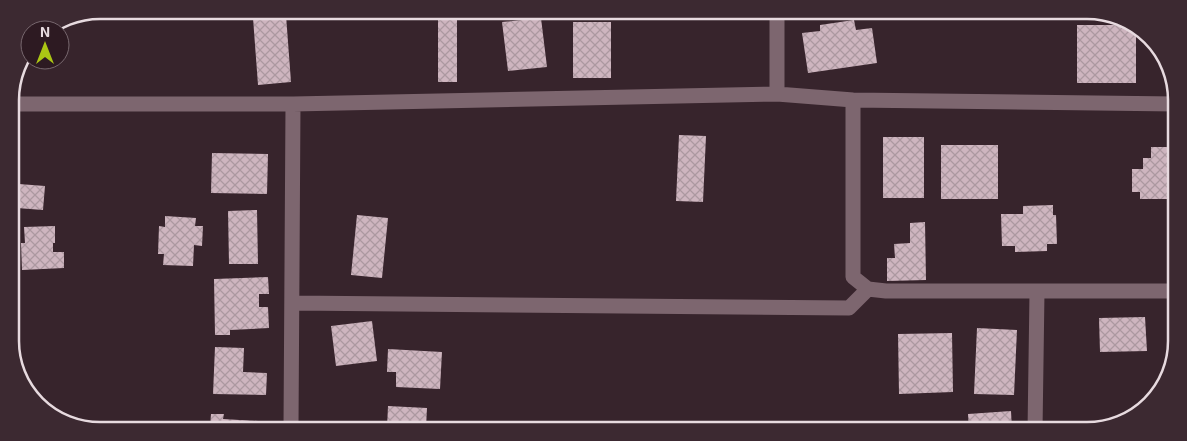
<svg xmlns="http://www.w3.org/2000/svg" width="1187" height="441" font-family="'Exo 2',sans-serif">
  <style>
    .building { fill: url(#building-cross-hatch) }
    .lines { fill: none; stroke-linecap: round; stroke-linejoin: round }
    .minor { stroke: #7d666f; stroke-width: 15 }
    .rim { fill: none; stroke: #e7dadf; stroke-width: 2.5 }
  </style>
  <defs>
    <pattern id="building-cross-hatch" width="8" height="8" patternUnits="userSpaceOnUse" patternTransform="scale(1.25)"><rect width="8" height="8" fill="#ceb5bf"/><path d="M0 0l8 8M0 8l8-8" fill="none" stroke="#ac98a0"/></pattern>
  </defs>
  <rect width="100%" height="100%" fill="#37242c"/>
  <path class="building" d="M286,15L291,82L258,85L253,18Z
    M438,18H457V82H438Z
    M541,18L547,67L508,71L502,22Z
    M854,20L856,30L872,28L877,63L808,73L802,33L820,31V25Z
    M573,22H611V78H573Z
    M1077,25H1131L1136,28V83H1077Z
    M679,135L706,136L703,202L676,201Z
    M883,137H924V198H883Z
    M941,145H998V199H941Z
    M1151,147H1174L1175,188H1172V199H1140V192H1132V169H1143V158H1151Z
    M212,153L268,154L267,194L211,193Z
    M19,184L45,186L43,210L17,208Z
    M1053,205V215H1056L1057,244H1047V251L1015,252V246H1002L1001,214H1023V206Z
    M257,210L258,264H229L228,211Z
    M357,215L388,218L382,278L351,275Z
    M165,216L196,218L195,226H203L202,246L194,245L193,266L163,265L164,254H158L159,226L165,227Z
    M925,222L926,280L887,281V258H895L894,244L910,243V223Z
    M55,226V243H53V252H64V268L22,270L21,243H25L24,227Z
    M268,277L269,294H259V307H268L269,328L230,330V335H215L214,279Z
    M1145,317L1147,351L1100,352L1099,318Z
    M372,321L377,361L336,366L331,326Z
    M977,328L1017,330L1014,395L974,394Z
    M952,333L953,392L899,394L898,334Z
    M215,347L244,348L243,372L267,373L266,395L213,394Z
    M388,349L442,352L440,389L396,387V372H387Z
    M388,406L427,408L426,428H387Z
    M1011,411L1012,430H969L968,414Z
    M211,414H224L223,419L275,422L274,427H210Z"/>
  <g class="lines">
    <path class="minor" d="M777,13V94
      M1174,82L1175,104
      M853,100V277L868,289L886,291H1173
      M10,104H293L777,94L853,100L1176,104
      M292,303L849,308L868,289
      M291,427L293,104
      M1035,431L1037,292"/>
  </g>
  <path d="M0 0H1187V441H0ZM100 19H1087A81 81 0 0 1 1168 100V341A81 81 0 0 1 1087 422H100A81 81 0 0 1 19 341V100A81 81 0 0 1 100 19Z" fill="#3c2931" fill-rule="evenodd"/>
  <path class="rim" d="M100 19H1087A81 81 0 0 1 1168 100V341A81 81 0 0 1 1087 422H100A81 81 0 0 1 19 341V100A81 81 0 0 1 100 19Z"/>
  <g transform="translate(45 45)"><circle r="24" fill="#2d1a22" stroke="#77676e"/>
  <path d="M0-4L9 19L0 12L-9 19Z" fill="#abc614"/>
  <text y="-8" font-size="14" font-weight="bold" text-anchor="middle" fill="#e7dadf">N</text>
  </g>
</svg>
